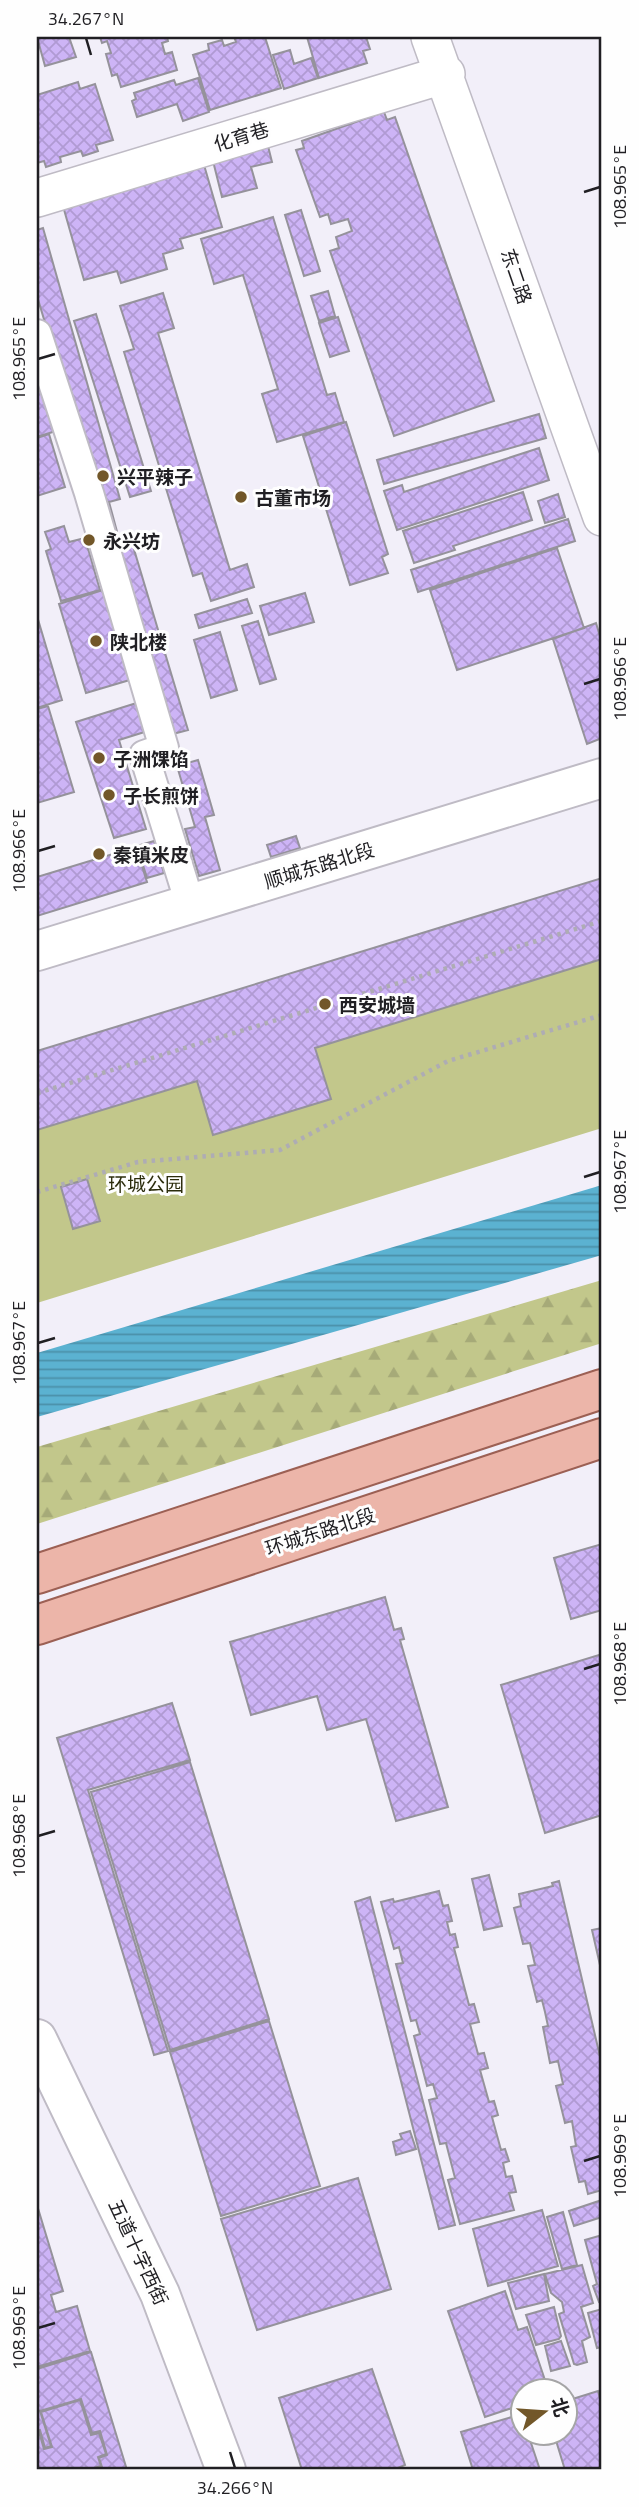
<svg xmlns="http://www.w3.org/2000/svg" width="639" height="2507" font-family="'Titillium Web','Noto Sans SC',sans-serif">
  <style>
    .green { fill: #c2c78b }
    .forest { fill: url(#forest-firs) }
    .water { fill: url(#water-rules) }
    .building { fill: url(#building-cross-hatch); stroke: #95929b; stroke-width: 2 }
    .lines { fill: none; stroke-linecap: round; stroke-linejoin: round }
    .pedestrian-casing { stroke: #bfbbc5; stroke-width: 32 }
    .minor-casing { stroke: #bfbbc5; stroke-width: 40 }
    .tertiary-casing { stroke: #bfbbc5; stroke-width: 42 }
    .primary-casing { stroke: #9c6054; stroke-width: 42 }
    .path { stroke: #aeacb4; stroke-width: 4.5; stroke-dasharray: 3.5 5; stroke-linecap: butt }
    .pedestrian { stroke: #fff; stroke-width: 28 }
    .minor { stroke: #fff; stroke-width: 37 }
    .tertiary { stroke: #fff; stroke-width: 38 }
    .primary { stroke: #ecb5a9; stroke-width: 38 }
    .ticks { fill: none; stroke: #201f23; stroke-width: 2.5 }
    .poi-dot { fill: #725729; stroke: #fefefe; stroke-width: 2.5 }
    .labels { text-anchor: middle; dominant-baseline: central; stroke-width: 6; stroke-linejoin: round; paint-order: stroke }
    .street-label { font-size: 19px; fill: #201f23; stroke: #fefefe }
    .poi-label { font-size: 19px; font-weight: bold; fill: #201f23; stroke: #fefefe; text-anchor: start }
    .park-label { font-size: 19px; fill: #2b2c0c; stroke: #fefefe }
    .neatline { fill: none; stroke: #201f23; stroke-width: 2.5 }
    .ticks-label { font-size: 18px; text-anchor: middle; fill: #201f23 }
  </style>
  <defs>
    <pattern id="forest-firs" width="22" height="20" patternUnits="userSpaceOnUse" patternTransform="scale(1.75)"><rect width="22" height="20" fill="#c2c78b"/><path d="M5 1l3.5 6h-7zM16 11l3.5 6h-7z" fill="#a6aa78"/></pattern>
    <pattern id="water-rules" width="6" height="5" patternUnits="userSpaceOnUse" patternTransform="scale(1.75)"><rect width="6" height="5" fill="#5bb2d1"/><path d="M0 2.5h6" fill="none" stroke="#4b90a9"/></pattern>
    <pattern id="building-cross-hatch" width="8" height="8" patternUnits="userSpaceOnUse" patternTransform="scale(1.75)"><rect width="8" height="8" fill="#cdb4f6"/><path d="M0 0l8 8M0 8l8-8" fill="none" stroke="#b09ad3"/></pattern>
  </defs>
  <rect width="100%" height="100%" fill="#f2eff9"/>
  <path class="green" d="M602,959V1128L37,1303V1130L197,1081L213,1134L315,1048Z"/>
  <path class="forest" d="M602,1280V1343L37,1524V1447Z"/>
  <path class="water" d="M602,1185V1255L37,1417V1353Z"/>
  <path class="building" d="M37,37H69L76,57L45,66Z
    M100,37H167L168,41L162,43L165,54L172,52L177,70L121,87L117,74L112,76L106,54L111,53L107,41L102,43Z
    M234,37H265L281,88L210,110L193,55L209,50L208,44L222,40L224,46L236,42Z
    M307,37H366L370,49L363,51L367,63L319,78Z
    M290,50L294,64L311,58L318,78L284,89L273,55Z
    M198,78L209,112L183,121L177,104L137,117L132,101L136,99L134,93L174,80L176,85Z
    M78,82L80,89L95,84L113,140L96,145L98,151L83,156L81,151L60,157L61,162L46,167L44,161L37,163V95Z
    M384,112L387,120L395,117L494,401L394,436L330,251L339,248L336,237L352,231L348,219L331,224L328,214L320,217L296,150L304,148L302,141Z
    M266,138L272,162L251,167L257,188L222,197L211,153Z
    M202,158L222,227L180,239L183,248L163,254L167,269L121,283L117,271L84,280L61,199Z
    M301,210L320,271L304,276L285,215Z
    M273,217L327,395L335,393L344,422L277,442L262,394L278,389L243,275L214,284L201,239Z
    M43,228L120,499L109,502L119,539L130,536L188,730L169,735L37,296V230Z
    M328,291L335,316L319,321L311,296Z
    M163,293L174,328L158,333L230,570L247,564L254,587L211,601L202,573L193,576L124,352L134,349L120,306Z
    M96,314L151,491L130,497L74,321Z
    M338,317L349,351L330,357L319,323Z
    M37,358L59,430L37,437Z
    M539,414L546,438L384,484L377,460Z
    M346,422L388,554L382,557L388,573L350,585L303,436Z
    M49,434L65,487L37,496V438Z
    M539,448L549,480L397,530L384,491L402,485L404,492Z
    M523,492L532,520L453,546L455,550L414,563L403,531Z
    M558,494L565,517L545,523L538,501Z
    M568,519L575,541L418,592L411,570Z
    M64,526L69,542L85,538L100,590L61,601L46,551L51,549L45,532Z
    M557,548L584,628L457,670L430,590Z
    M106,589L133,679L86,693L59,604Z
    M305,593L314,622L269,635L260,606Z
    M247,599L252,613L199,628L195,615Z
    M37,616L62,700L37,708Z
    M258,621L276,679L260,684L242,626Z
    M596,623L602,643V738L587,744L553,639Z
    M220,632L237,690L211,698L194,640Z
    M146,700L154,729L119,740L146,829L114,838L76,722Z
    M48,706L74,792L37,803V709Z
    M198,760L214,815L205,817L220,870L199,876L185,829L195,827L177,766Z
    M296,836L300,848L271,857L267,845Z
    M154,841L164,873L147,878L137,846Z
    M136,847L147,882L37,916V877Z
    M602,878V959L315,1048L331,1099L213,1135L197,1081L37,1130V1051Z
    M87,1179L100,1221L73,1229L61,1187Z
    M602,1544V1610L571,1619L554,1558Z
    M385,1597L394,1630L401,1628L404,1639L400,1640L448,1807L396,1821L366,1719L327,1730L317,1696L251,1715L230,1642Z
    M602,1654V1815L545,1833L501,1685Z
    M172,1703L190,1760L88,1790L168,2051L154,2055L57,1738Z
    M190,1762L269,2019L170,2050L91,1792Z
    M489,1875L502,1926L484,1930L472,1879Z
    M559,1881L602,2065V2190L588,2194L585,2181L579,2182L571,2147L576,2146L572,2121L565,2123L556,2086L563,2084L558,2061L550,2063L543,2027L548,2026L545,2012L542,2000L537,2002L528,1966L535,1965L530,1943L523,1944L514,1908L521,1906L519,1894L553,1886L552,1883Z
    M439,1891L443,1906L448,1905L452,1921L447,1922L450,1935L455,1934L458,1947L454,1948L469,2005L474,2004L479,2022L470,2024L478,2054L484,2053L488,2068L480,2070L489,2102L494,2101L498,2115L492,2117L501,2150L505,2149L509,2161L503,2163L506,2177L512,2176L516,2192L509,2193L514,2210L460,2224L448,2180L455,2178L446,2143L440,2144L429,2100L437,2098L433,2084L427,2086L414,2036L420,2034L416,2020L411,2021L396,1964L403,1963L399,1947L394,1949L381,1902L393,1899L394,1902Z
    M370,1897L455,2225L439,2229L355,1902Z
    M602,1928V1974L592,1930Z
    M269,2021L320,2186L221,2216L170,2052Z
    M410,2131L416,2149L396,2155L393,2142L402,2139L400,2134Z
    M358,2178L391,2289L257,2330L221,2219Z
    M602,2200V2217L574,2226L569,2211Z
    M37,2205L63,2291L51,2295L56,2312L77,2306L90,2351L37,2367Z
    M542,2210L558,2266L488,2286L473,2229Z
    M563,2212L577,2265L562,2269L547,2217Z
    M602,2235V2301L599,2302L593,2286L597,2284L585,2240Z
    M582,2265L593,2303L581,2307L590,2337L582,2341L587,2362L577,2365L574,2364L559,2314L564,2312L562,2302L551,2293L545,2274Z
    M544,2274L549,2301L516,2309L508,2283Z
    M505,2291L518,2330L527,2327L549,2392H524V2404L485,2417L448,2311Z
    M554,2307L561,2336L559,2339L536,2345L526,2315Z
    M602,2309V2347L597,2348L588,2313Z
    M561,2341L570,2366L551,2371L545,2346Z
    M91,2352L127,2470H92L102,2467L99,2458L107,2455L100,2431L92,2433L81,2399L40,2411L51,2446L45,2448L40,2430L37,2431V2369Z
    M372,2369L405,2465L393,2470H302L279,2398Z
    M598,2391L602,2406V2470H565L554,2434H566V2401Z
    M80,2400L91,2435L99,2433L106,2454L98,2457L101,2466L87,2470H37V2433L39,2432L44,2449L52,2447L41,2412Z
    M522,2414L524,2434H528L540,2470H473L461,2432Z"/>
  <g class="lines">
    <defs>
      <path id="pedestrian" d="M37,334L89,493L164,748L144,755L190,904"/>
      <path id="minor" d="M430,37L602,517
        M37,198L446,74"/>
      <path id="tertiary" d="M37,951L602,778
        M37,2039L160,2294L226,2470"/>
      <path id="primary" d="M37,1574L602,1389
        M37,1625L602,1438"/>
    </defs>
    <use href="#pedestrian" class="pedestrian-casing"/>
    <use href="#minor" class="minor-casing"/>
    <use href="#tertiary" class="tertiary-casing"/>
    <use href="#primary" class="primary-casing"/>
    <path class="path" d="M37,1093L602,921
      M37,1192L138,1162L280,1150L448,1061L602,1015"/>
    <use href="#pedestrian" class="pedestrian"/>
    <use href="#minor" class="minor"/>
    <use href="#tertiary" class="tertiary"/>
    <use href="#primary" class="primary"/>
  </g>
  <path class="ticks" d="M86,38L91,55M584,192L600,187M38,359L55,354M584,684L600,679M38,851L55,846M584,1177L600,1172M38,1343L55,1338M584,1669L600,1664M38,1836L55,1831M584,2161L600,2156M38,2328L55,2323M230,2452L235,2468"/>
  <g class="poi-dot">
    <circle cx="103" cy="476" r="7"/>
    <circle cx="241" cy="497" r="7"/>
    <circle cx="89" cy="540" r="7"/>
    <circle cx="96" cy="641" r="7"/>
    <circle cx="99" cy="758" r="7"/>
    <circle cx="109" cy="795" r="7"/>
    <circle cx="99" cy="854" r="7"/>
    <circle cx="325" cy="1004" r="7"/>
  </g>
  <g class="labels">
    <g class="street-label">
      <text transform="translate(241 136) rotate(-17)">化育巷</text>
      <text transform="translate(517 276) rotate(71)">东二路</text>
      <text transform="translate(319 865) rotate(-17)">顺城东路北段</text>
      <text transform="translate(320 1531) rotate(-18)">环城东路北段</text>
      <text transform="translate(139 2252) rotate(65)">五道十字西街</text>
    </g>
    <g class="poi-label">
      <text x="117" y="476">兴平辣子</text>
      <text x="255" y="497">古董市场</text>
      <text x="103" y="540">永兴坊</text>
      <text x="110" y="641">陕北楼</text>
      <text x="113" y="758">子洲馃馅</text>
      <text x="123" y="795">子长煎饼</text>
      <text x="113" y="854">秦镇米皮</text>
      <text x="339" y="1004">西安城墙</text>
    </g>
    <g class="park-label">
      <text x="146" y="1183">环城公园</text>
    </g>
  </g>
  <rect width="639" height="2507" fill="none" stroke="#fefefe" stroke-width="77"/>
  <g transform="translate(544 2412) rotate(73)"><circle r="33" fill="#fefefe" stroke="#a5a5a6" stroke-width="2"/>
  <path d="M0-5L12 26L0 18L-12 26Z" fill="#725729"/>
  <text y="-10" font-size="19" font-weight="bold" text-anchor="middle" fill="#201f23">北</text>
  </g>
  <rect x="38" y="38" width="562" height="2430" class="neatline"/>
  <g class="ticks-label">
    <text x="86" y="25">34.267°N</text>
    <text transform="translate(620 187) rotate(-90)" y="6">108.965°E</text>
    <text transform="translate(19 359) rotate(-90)" y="6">108.965°E</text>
    <text transform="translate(620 679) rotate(-90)" y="6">108.966°E</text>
    <text transform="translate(19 851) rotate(-90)" y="6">108.966°E</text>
    <text transform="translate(620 1172) rotate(-90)" y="6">108.967°E</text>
    <text transform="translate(19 1343) rotate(-90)" y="6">108.967°E</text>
    <text transform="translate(620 1664) rotate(-90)" y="6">108.968°E</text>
    <text transform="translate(19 1836) rotate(-90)" y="6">108.968°E</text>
    <text transform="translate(620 2156) rotate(-90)" y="6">108.969°E</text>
    <text transform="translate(19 2328) rotate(-90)" y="6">108.969°E</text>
    <text x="235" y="2494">34.266°N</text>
  </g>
</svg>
